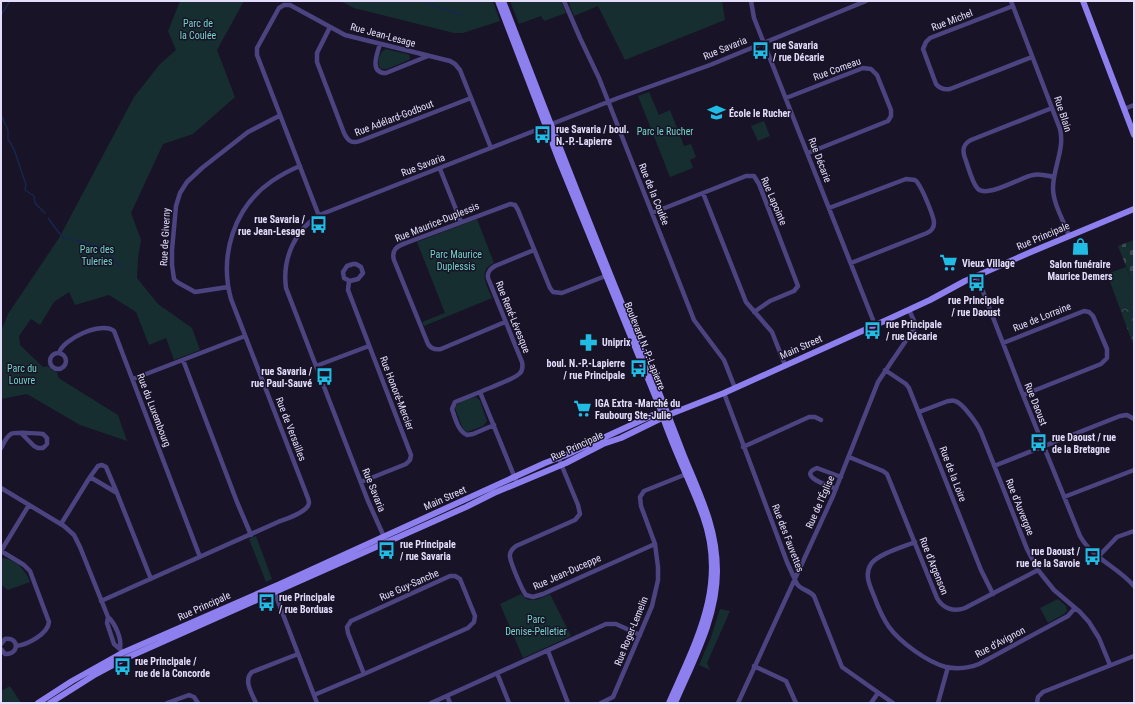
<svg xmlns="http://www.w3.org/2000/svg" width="1135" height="704" font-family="'Roboto Condensed',sans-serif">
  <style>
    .green { fill: #172e30 }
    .forest { fill: url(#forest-crowns) }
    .cemetery { fill: url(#cemetery-stones) }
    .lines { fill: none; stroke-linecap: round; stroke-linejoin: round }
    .stream { stroke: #17264b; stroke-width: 1.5 }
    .street { stroke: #4c4480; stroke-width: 4.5 }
    .secondary { stroke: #8e7fef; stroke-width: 6 }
    .labels { text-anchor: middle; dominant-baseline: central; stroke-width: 3; stroke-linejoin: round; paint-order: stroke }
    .street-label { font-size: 10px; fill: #e3ddfb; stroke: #181327 }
    .park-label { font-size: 10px; fill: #71d3c5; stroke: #181327 }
    .poi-label { font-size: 10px; font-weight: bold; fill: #e3ddfb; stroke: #181327; text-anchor: start }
  </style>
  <defs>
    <pattern id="forest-crowns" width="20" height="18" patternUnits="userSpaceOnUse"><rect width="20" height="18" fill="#172e30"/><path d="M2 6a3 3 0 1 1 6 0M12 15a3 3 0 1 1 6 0" fill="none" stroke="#394c4f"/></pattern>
    <pattern id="cemetery-stones" width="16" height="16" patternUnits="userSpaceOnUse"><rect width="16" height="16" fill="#172e30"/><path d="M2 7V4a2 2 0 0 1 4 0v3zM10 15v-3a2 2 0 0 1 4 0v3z" fill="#394c4f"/></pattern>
  </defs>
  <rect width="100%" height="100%" fill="#181327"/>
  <path class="green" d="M180,1H244L217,50L235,97L193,134L163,144L131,213L141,240L138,258L137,278L158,304L192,328L200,350L174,360L166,338L149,345L136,312L109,295L75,305L69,292L54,302L40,325L31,319L19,336L20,345L43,367L48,366L52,370L57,372L58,377L60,379L118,415L127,441L80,425L27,394L1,399V331L8,314L59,238L134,97L160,64L176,50L168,31Z
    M340,1H493L500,21L463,33H454L354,8Z
    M510,1H561L566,13L544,21L541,16L519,24Z
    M568,1H722L725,20L625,60L598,6L574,16Z
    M386,49L407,54L409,55L410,58L409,60L387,69H381C376,64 379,52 386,49Z
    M649,92L659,115L670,110L684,146L691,144L696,157L690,160L693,168L670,177L638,96Z
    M764,121L770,136L758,141L751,126Z
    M477,219L494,263C477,270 487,286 492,298L424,326L422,322L445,313L417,242Z
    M1126,267L1134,286V303L1120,309L1107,274Z
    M476,397L480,401L487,421L483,426L467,432L463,429L455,408C458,401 469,398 476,397Z
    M256,536L272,579L266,582L249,539Z
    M3,558C16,560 26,570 30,582L8,590L1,585V559Z
    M521,594C530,605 539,599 550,594L571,636L523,658L500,604Z
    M1058,599L1066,606L1067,611L1064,614L1048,623L1040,608Z
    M720,609L730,611L707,663L710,670L699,665L711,637Z
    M10,686L21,703H1V691Z"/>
  <path class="forest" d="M1134,303V343L1133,344L1120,309Z"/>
  <path class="cemetery" d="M1134,240V286L1118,246Z"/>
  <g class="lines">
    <path class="stream" d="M422,1L461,15
      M1,15L10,1
      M1,115L8,130V139L14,149L24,179L26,184L25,190L34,196L35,203L45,213
      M48,218L62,237L98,246L111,256L121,268"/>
    <path class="street" d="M564,1L580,38L599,78L694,320L724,360L735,388
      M751,1L754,18L875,325
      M1011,1L1060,129C1065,149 1053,168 1053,188C1053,204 1064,221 1069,236
      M1013,6L930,38L926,42L923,49L936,84C940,89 944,90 950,89L1032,57
      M330,27L317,53V62L344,133C348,141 352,144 360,141L471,98
      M380,44C377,54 369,73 386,73L428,56
      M786,98L863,68L871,69L877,75L891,110V116L888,121L808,153
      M1052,108L971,140C963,144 962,150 965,158C968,166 972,183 978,189C988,198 1021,177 1033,175C1040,173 1048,176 1054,177
      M1124,109L1134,105
      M440,169L461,222
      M703,193L746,302L772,332L785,365
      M829,208L906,179L915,180C921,184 934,217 934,223C934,228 931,231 927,233L851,263
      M652,213L746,176H754L759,184L798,286L794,291L770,301L754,312
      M319,216L257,55V48L279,8L284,5H290L345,35L450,61L455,64L460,70L491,148
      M353,264H356L361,267L363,273L358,279L350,281L344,278L343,272L347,266Z
      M977,276L1023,395L1080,536C1093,559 1118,567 1134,586
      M349,281L348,290L411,455L410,460L406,464L361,482
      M228,287L195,292L177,282L174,279L172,265V250L176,206L180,193L187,182L202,168L248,132L279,116
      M505,322L441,349C435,350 431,349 428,344L394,260C391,250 397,246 406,243L510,204L515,205L518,210L550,288L553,292L562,293L608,275
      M1003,343L1084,311L1089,312L1093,316L1107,349V358L1101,364L1023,395
      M59,353C63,339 101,321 114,331L200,557
      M50 361a8 8 0 1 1 16 0a8 8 0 1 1-16 0Z
      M183,360L237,502L251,535
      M316,366L369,346
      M885,370L906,384L909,388L981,570L993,594
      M133,379L245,336
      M480,392L455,402L452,409C455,418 458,431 467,435L473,434L494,425
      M724,393L787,562L797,584C801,590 809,590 814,596L842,667L893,703
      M919,412L948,401C951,401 952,400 955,401C963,403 978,425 981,432L1027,549L1038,570L1054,590L1080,612L1089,622L1099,638L1110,665
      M743,447L809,417H815L821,420
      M1,448C4,443 6,437 11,434C13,432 38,433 43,434L47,438V444L43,448H38L34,446L22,434
      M849,457L883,471L887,474L937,598C943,609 954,612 965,608L1038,570
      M559,459L578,505L580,514L575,520L516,546C512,549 509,552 510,557C511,564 522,590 526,595L533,597L543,594L655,544
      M994,466L1120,416L1127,415L1134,419
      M90,477L98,466L102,465L106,467L117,493
      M517,483L480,392C489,388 514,379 519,374C523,371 523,367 522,362L488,278C487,272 490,269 495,266L534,250
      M1,488L64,526L74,535L80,547L108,617C115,623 122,639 120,648
      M836,489C830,486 796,476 817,468L841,477
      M1064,497L1134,470
      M61,524L90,477L117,493L151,579
      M385,539L368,501L286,288C282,259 295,228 322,214L618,98L710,65L866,1
      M915,542C903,547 878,554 871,564C864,575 870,586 874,596C878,607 882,617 889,627C900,642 927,662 946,667C956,669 969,668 979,664L1068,616L1075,608
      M1,551L24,565L30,571L49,622C48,634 27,645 16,646
      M1,551L29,505
      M1098,557L1117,537L1134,531
      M274,591L317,703
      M101,601L278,522C286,519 308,512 309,503C309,500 307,496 306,493L231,299C219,255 234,207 272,181C281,175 290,170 300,166
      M108,617L107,623L114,644L121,650
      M1,644L5,639C19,636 20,655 5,654L1,649
      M548,651L568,703
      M754,666L786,681L796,703
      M497,673L509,703
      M314,695L364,674L468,628L474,622L475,616L460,579L455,576H450L351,621L347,627L348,633L364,674
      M447,696L450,703
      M167,703L189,695L194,697L198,703
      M256,703C252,694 243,680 252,672L298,654
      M431,703L606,624H616L640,635
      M601,703L613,697L652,606L658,580V567L655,544L641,506L640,497L644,491L689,473
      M738,703L833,496L878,382L892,361L914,329L915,323L909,310
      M871,703L878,693
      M938,703L948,667
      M1037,703L1038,697L1043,692L1134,656"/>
    <path class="secondary" d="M498,1L558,158L660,408C671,445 690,480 703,516C728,585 696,641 669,703
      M503,1C550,122 596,243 646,362C660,393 672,425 684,456C700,495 717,528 717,571C717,618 693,661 675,703
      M1083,1L1134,135
      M38,703L72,681L122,653L280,584L545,463L566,455L653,415L665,414
      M50,703L96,674L124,659L466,507L494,493L566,463L603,444L621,438L668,415L724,393L891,318L930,300L965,281L1031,252L1134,209"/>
  </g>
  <defs>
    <symbol id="bus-bare" viewBox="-9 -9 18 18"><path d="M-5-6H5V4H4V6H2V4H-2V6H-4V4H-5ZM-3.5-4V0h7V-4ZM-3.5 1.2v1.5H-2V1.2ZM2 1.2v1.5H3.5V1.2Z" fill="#20bce4" stroke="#181327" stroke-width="2.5" paint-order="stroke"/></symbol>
    <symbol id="school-bare" viewBox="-9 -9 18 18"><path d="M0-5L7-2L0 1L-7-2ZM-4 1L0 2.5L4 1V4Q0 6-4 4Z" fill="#20bce4" stroke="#181327" stroke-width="2.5" paint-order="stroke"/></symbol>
    <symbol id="shop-bare" viewBox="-9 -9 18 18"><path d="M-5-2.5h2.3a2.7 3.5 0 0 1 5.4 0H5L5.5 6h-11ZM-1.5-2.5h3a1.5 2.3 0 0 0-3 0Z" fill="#20bce4" stroke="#181327" stroke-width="2.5" paint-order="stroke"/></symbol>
    <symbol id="supermarket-bare" viewBox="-9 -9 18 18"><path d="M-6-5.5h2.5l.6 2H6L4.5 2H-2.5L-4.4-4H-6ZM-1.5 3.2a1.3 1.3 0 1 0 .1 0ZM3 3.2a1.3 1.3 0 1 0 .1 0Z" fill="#20bce4" stroke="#181327" stroke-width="2.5" paint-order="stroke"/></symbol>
    <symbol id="pharmacy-bare" viewBox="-9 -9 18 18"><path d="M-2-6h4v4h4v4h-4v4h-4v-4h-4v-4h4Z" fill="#20bce4" stroke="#181327" stroke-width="2.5" paint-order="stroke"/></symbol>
  </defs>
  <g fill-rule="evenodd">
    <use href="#bus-bare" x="748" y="38" width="25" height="25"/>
    <use href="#school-bare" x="704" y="100" width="25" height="25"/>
    <use href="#bus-bare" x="530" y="122" width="25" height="25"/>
    <use href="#bus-bare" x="306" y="212" width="25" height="25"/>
    <use href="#shop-bare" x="1068" y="234" width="25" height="25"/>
    <use href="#supermarket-bare" x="936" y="250" width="25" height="25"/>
    <use href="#bus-bare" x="964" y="270" width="25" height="25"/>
    <use href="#bus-bare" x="860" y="318" width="25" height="25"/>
    <use href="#pharmacy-bare" x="576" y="330" width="25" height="25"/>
    <use href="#bus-bare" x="626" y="356" width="25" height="25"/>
    <use href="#bus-bare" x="312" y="364" width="25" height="25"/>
    <use href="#supermarket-bare" x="570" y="396" width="25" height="25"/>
    <use href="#bus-bare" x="1026" y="430" width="25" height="25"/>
    <use href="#bus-bare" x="374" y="538" width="25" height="25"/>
    <use href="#bus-bare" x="1080" y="544" width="25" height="25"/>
    <use href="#bus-bare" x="254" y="590" width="25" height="25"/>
    <use href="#bus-bare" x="110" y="654" width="25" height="25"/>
  </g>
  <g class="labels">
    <g class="street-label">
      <text transform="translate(952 20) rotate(-21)">Rue Michel</text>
      <text transform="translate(383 35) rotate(15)">Rue Jean-Lesage</text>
      <text transform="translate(725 48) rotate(-22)">Rue Savaria</text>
      <text transform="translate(837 69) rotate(-20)">Rue Comeau</text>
      <text transform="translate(1063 114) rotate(72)">Rue Blain</text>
      <text transform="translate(394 118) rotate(-21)">Rue Adélard-Godbout</text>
      <text transform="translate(820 160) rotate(69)">Rue Décarie</text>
      <text transform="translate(423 165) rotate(-21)">Rue Savaria</text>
      <text transform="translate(654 194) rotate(68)">Rue de la Coulée</text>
      <text transform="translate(774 201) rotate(67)">Rue Lapointe</text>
      <text transform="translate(437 222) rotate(-22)">Rue Maurice-Duplessis</text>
      <text transform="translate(1043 236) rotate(-23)">Rue Principale</text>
      <text transform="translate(165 237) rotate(-87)">Rue de Giverny</text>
      <text transform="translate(513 317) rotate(68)">Rue René-Lévesque</text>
      <text transform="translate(1042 317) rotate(-22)">Rue de Lorraine</text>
      <text transform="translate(645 346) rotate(68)">Boulevard N.-P.-Lapierre</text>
      <text transform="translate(801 347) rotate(-24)">Main Street</text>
      <text transform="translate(397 393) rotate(69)">Rue Honoré-Mercier</text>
      <text transform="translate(1036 404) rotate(68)">Rue Daoust</text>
      <text transform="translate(154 410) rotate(69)">Rue du Luxembourg</text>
      <text transform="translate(291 429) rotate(69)">Rue de Versailles</text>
      <text transform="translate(577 446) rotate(-25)">Rue Principale</text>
      <text transform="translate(953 474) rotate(69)">Rue de la Loire</text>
      <text transform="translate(374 490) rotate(68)">Rue Savaria</text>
      <text transform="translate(445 498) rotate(-24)">Main Street</text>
      <text transform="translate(820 502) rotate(-66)">Rue de l'Église</text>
      <text transform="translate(1020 507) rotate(68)">Rue d'Auvergne</text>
      <text transform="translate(788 538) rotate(69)">Rue des Fauvettes</text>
      <text transform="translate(934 566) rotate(68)">Rue d'Argenson</text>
      <text transform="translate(567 572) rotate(-24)">Rue Jean-Duceppe</text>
      <text transform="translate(409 585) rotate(-24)">Rue Guy-Sanche</text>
      <text transform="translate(204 606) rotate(-24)">Rue Principale</text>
      <text transform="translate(631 631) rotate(-68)">Rue Roger-Lemelin</text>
      <text transform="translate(1000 642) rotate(-28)">Rue d'Avignon</text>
    </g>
    <g class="park-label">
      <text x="198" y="23">Parc de<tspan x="198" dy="12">la Coulée</tspan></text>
      <text x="665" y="131">Parc le Rucher</text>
      <text x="97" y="249">Parc des<tspan x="97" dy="12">Tuleries</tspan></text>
      <text x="456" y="254">Parc Maurice<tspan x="456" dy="12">Duplessis</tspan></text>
      <text x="22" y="368">Parc du<tspan x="22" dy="12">Louvre</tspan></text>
      <text x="536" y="619">Parc<tspan x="536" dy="12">Denise-Pelletier</tspan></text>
    </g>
    <g class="poi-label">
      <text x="773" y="45">rue Savaria<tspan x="773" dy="12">/ rue Décarie</tspan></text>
      <text x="729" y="113">École le Rucher</text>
      <text x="556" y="129">rue Savaria / boul.<tspan x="556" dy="12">N.-P.-Lapierre</tspan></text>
      <text x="305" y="219" text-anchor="end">rue Savaria /<tspan x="305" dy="12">rue Jean-Lesage</tspan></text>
      <text x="962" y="263">Vieux Village</text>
      <text x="1080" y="264" text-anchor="middle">Salon funéraire<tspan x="1080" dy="12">Maurice Demers</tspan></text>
      <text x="976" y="300" text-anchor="middle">rue Principale<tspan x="976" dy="12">/ rue Daoust</tspan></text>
      <text x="886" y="324">rue Principale<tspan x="886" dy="12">/ rue Décarie</tspan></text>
      <text x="602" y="342">Uniprix</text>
      <text x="625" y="363" text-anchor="end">boul. N.-P.-Lapierre<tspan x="625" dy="12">/ rue Principale</tspan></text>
      <text x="312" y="371" text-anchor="end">rue Savaria /<tspan x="312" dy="12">rue Paul-Sauvé</tspan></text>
      <text x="595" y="403">IGA Extra -Marché du<tspan x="595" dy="12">Faubourg Ste-Julie</tspan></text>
      <text x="1052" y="437">rue Daoust / rue<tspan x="1052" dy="12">de la Bretagne</tspan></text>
      <text x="400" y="544">rue Principale<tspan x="400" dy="12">/ rue Savaria</tspan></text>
      <text x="1080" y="551" text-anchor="end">rue Daoust /<tspan x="1080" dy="12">rue de la Savoie</tspan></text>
      <text x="279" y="597">rue Principale<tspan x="279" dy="12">/ rue Borduas</tspan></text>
      <text x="135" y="661">rue Principale /<tspan x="135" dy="12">rue de la Concorde</tspan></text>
    </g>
  </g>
  <rect width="1135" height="704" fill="none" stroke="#e3ddfb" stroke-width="4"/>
</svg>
